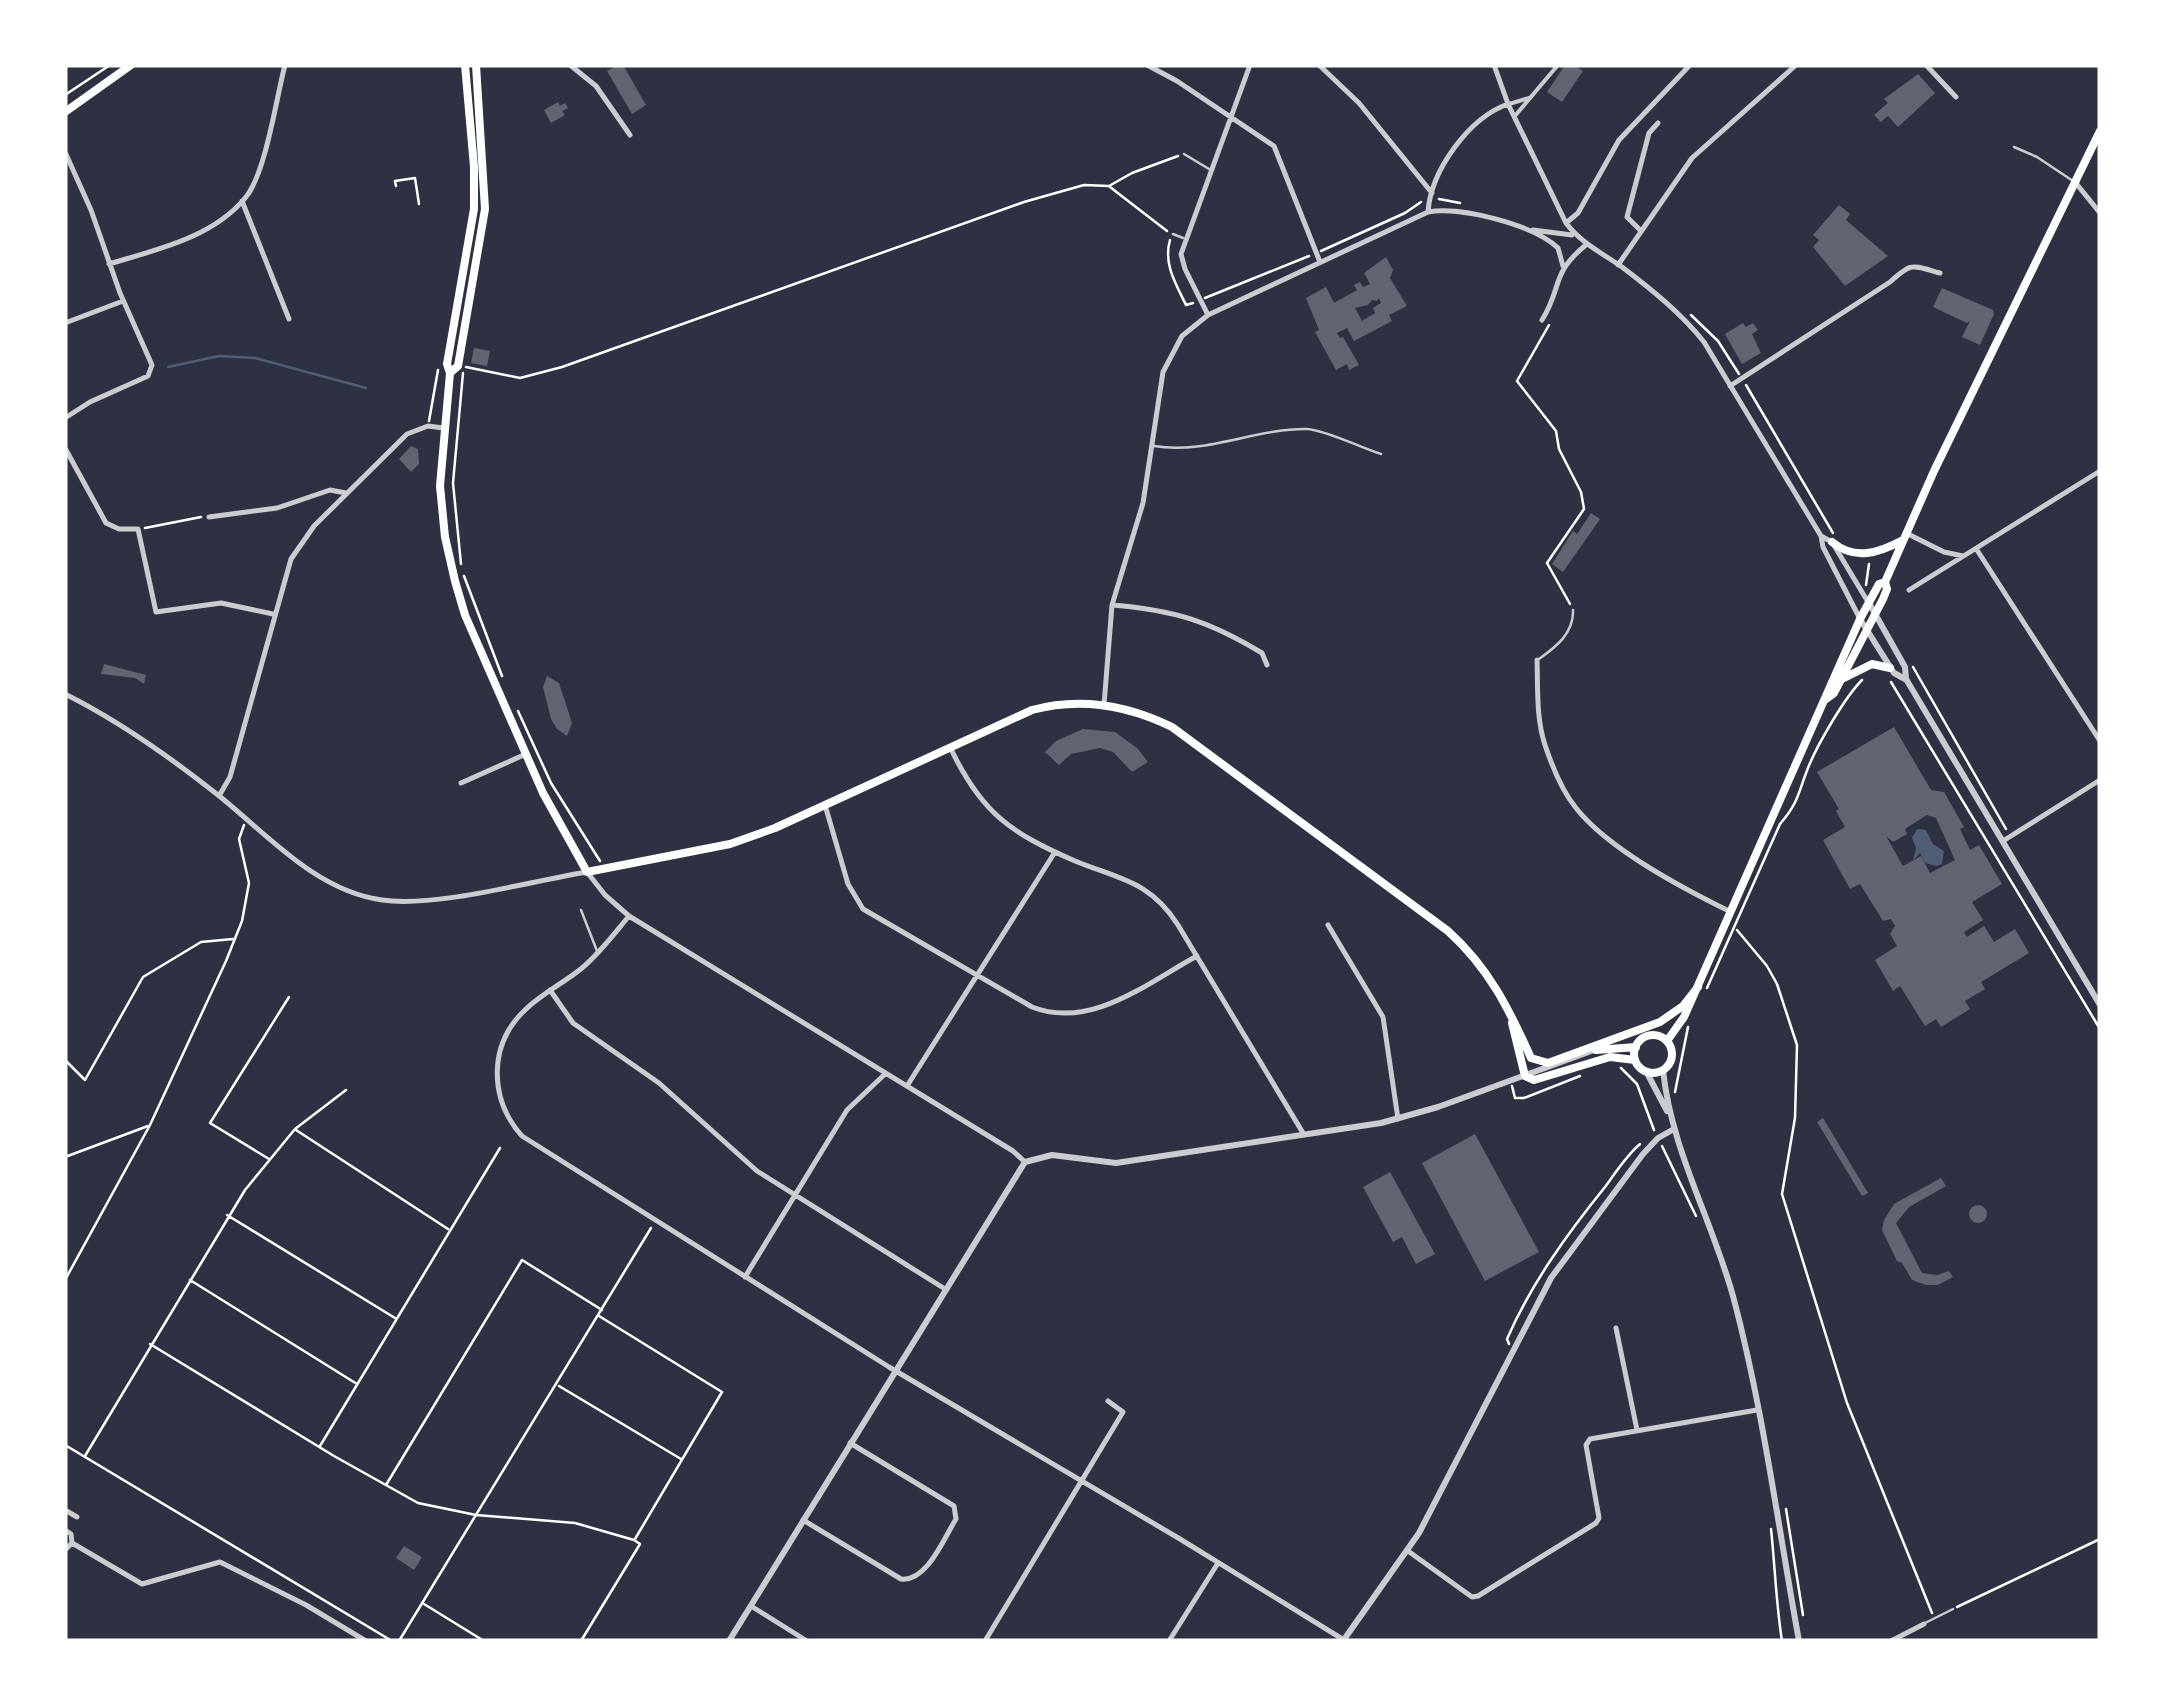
<svg xmlns="http://www.w3.org/2000/svg" width="2165" height="1706" font-family="'Exo 2',sans-serif">
  <style>
    .water { fill: #4f5d75 }
    .lines { fill: none; stroke-linecap: round; stroke-linejoin: round }
    .stream { stroke: #4f5d75; stroke-width: 2.5 }
    .building { fill: #626471; fill-rule: evenodd }
    .path { stroke: #fff; stroke-width: 2.5 }
    .service { stroke: #caccd0; stroke-width: 2.5 }
    .pedestrian { stroke: #caccd0; stroke-width: 4 }
    .minor { stroke: #caccd0; stroke-width: 5 }
    .tertiary { stroke: #caccd0; stroke-width: 6 }
    .secondary { stroke: #fff; stroke-width: 8 }
  </style>
  <rect width="100%" height="100%" fill="#2d3142"/>
  <path class="water" d="M1917,829L1926,830L1933,844L1944,851L1942,864L1936,866L1925,863L1920,853L1913,861L1916,848L1912,838Z"/>
  <g class="lines">
    <path class="stream" d="M168,367L219,356L255,358L366,388"/>
  </g>
  <path class="building" d="M618,65H623L646,105L632,114L607,71Z
    M1565,65H1574L1583,71L1562,102L1547,92Z
    M1918,74L1935,93L1898,127L1888,116L1881,122L1874,115L1888,103L1884,99Z
    M558,102L560,106L565,103L568,108L562,111L565,115L551,123L544,110Z
    M1839,205L1850,214L1846,220L1888,256L1845,286L1813,247L1819,240L1813,235Z
    M1386,257L1393,270L1390,278L1407,306L1389,315L1392,321L1354,341L1347,328L1337,333L1340,338L1343,337L1359,365L1349,370L1347,364L1336,370L1315,332L1319,330L1306,298L1326,287L1334,303L1357,290L1354,285L1360,282L1363,287L1370,284L1364,273ZM1379,298L1381,303L1373,308L1375,313L1362,321L1355,308L1368,305L1372,300L1377,301Z
    M1942,288L1993,310L1994,314L1980,345L1962,337L1970,321L1967,323L1933,307Z
    M1743,323L1746,327L1753,323L1758,330L1752,334L1761,353L1742,364L1725,334Z
    M474,348L490,351L487,366L471,363Z
    M411,446L418,449L419,464L411,472L399,459Z
    M1591,513L1600,519L1563,572L1552,564L1573,531L1577,534Z
    M104,664L146,675L144,684L135,678L101,674Z
    M547,676L559,683L572,723L567,736L557,729L551,719L543,687Z
    M1894,727L1931,790L1944,792L1964,827L1960,829L1970,850L1979,845L2002,884L1972,902L1983,920L1964,932L1967,937L1984,926L1994,942L2015,929L2029,953L1981,982L1985,989L1965,1001L1970,1009L1941,1027L1936,1019L1925,1026L1900,986L1893,991L1875,960L1897,946L1890,934L1895,926L1891,919L1883,921L1860,884L1850,889L1823,840L1845,827L1836,811L1839,809L1817,772ZM1927,815L1936,818L1955,860L1930,873L1921,856L1903,866L1886,836L1893,842L1907,834L1905,829Z
    M1083,729L1115,732L1137,748L1148,762L1132,772L1113,752L1100,748L1071,754L1059,765L1045,752L1056,741Z
    M1823,1118L1868,1193L1862,1196L1817,1122Z
    M1475,1134L1539,1252L1485,1281L1422,1163Z
    M1390,1172L1435,1254L1416,1264L1402,1237L1393,1242L1363,1187Z
    M1941,1178L1946,1186L1909,1207L1896,1223L1922,1273L1937,1275L1949,1271L1953,1277L1938,1285H1926L1912,1280L1902,1263L1897,1261L1882,1230L1884,1220L1894,1204Z
    M1969 1214a9 9 0 1 1 18 0a9 9 0 1 1-18 0Z
    M404,1546L422,1557L414,1570L396,1558Z"/>
  <g class="lines">
    <path class="path" d="M65,95L110,65
      M396,186L395,181L415,178L419,204
      M1110,187L1167,231
      M1439,199L1460,203
      M1170,240C1163,264 1176,284 1186,305L1193,303
      M1321,251L1405,213L1421,202
      M1205,298L1309,256
      M1691,315L1718,341L1739,374
      M1549,325L1517,381L1556,431L1559,449L1581,492L1584,509L1547,563L1570,604
      M466,367L520,378L562,367L1024,202L1084,185L1109,186L1132,173L1178,156
      M1746,385L1833,533
      M429,421L438,370
      M145,528L201,517
      M461,564L453,483L463,373
      M464,576L502,676
      M1866,585L1869,564
      M1913,667L2006,829
      M1891,682L2100,1029
      M518,711L551,783L600,861
      M1737,930L1767,966L1777,984L1797,1045L1795,1118L1782,1194L1847,1403L1932,1613
      M1707,988L1780,824C1799,802 1798,793 1808,768C1817,745 1845,697 1862,680
      M65,1060L85,1080L143,977L201,942L233,939
      M1621,1068L1637,1084L1654,1130
      M1512,1086L1515,1098H1524L1580,1076
      M1675,1092L1688,1027
      M296,1130L448,1229
      M1662,1146L1696,1216
      M65,1157L148,1126
      M269,1159L210,1123L289,997
      M227,1215L395,1318
      M65,1280L150,1125L226,961L242,921L249,883L239,839L244,825
      M190,1280L357,1384
      M599,1316L722,1392L635,1539
      M150,1344L334,1456L418,1503L476,1515L575,1523L634,1540L640,1544L581,1641
      M1509,1344L1507,1339C1531,1284 1567,1234 1605,1187C1616,1172 1626,1156 1640,1144
      M559,1386L681,1459
      M65,1445L392,1641
      M320,1446L500,1148
      M85,1456L245,1190L295,1129L346,1090
      M386,1485L522,1260L602,1310
      M1786,1509L1803,1615
      M1771,1529C1775,1566 1776,1603 1782,1641
      M424,1604L484,1641
      M1957,1607L2100,1539
      M399,1641L651,1228"/>
    <path class="service" d="M2014,147L2037,157L2073,181
      M1184,154L1209,169
      M1173,234L1183,238
      M1154,446C1205,455 1256,428 1307,429C1326,430 1361,448 1381,454
      M1539,659C1556,647 1574,633 1573,610
      M581,910L597,951
      M1925,1623L1953,1609"/>
    <path class="pedestrian" d="M1509,104L1529,98
      M1514,117L1558,65"/>
    <path class="minor" d="M570,65L596,86L630,135
      M1147,65L1177,81L1274,146L1320,262
      M1319,65L1359,103L1432,193
      M1494,65L1508,104L1566,223C1581,243 1602,253 1622,267C1651,289 1681,313 1704,342L1821,536L1823,547L1860,619
      M1926,65L1956,97
      M65,152L91,210L120,293L152,365L148,376L90,402L65,418
      M2075,182L2100,213
      M242,201L289,319
      M1428,212C1431,170 1469,118 1508,104
      M1566,223L1578,213L1619,140L1690,65
      M1533,230L1572,235
      M1641,231L1627,217L1649,133L1658,123
      M109,264C155,250 213,238 246,197C266,172 276,99 285,65
      M1618,265L1692,158L1796,65
      M1208,315L1185,269L1181,254L1250,65
      M1542,320C1563,286 1550,274 1587,244
      M65,323L123,301
      M1730,386L1890,282C1912,262 1911,265 1940,273
      M65,448L106,523L119,529H138L156,612L221,603L273,614
      M209,517L277,508L330,490L346,493
      M1906,533L1944,552L1963,556
      M1821,536L1832,542L1868,602
      M1977,550L2100,741
      M1909,590L2100,471
      M1112,605C1174,610 1209,621 1262,653L1267,665
      M1537,660C1538,688 1536,718 1545,745C1552,766 1562,791 1576,808C1609,850 1684,889 1731,912
      M65,694C119,721 170,757 218,795C268,835 316,891 382,900C435,908 531,881 587,872L605,895L629,916L1013,1151L1025,1162
      M1104,705L1112,605L1143,503L1163,372L1182,336L1208,315L1428,212C1461,206 1534,225 1558,248L1563,266
      M951,749C981,812 1010,833 1075,861C1119,879 1150,881 1178,925L1303,1133
      M461,783L526,754
      M219,796L230,777L291,559L314,526L407,434L428,426L443,428
      M825,805L848,884L863,909L1032,1007C1091,1030 1147,983 1197,956
      M2003,841L2100,780
      M629,916C614,934 600,953 582,968C564,983 542,993 525,1010C488,1045 489,1099 522,1136L889,1367L1180,1539L1344,1640
      M1328,925L1383,1017L1398,1119
      M550,990L573,1023L659,1083L757,1171L945,1289
      M907,1086L1055,852
      M745,1277L847,1110L885,1074
      M1616,1328L1637,1430
      M65,1510L77,1517
      M803,1520L901,1579C927,1582 944,1538 956,1519L954,1506L850,1443
      M65,1530L71,1534L72,1543L142,1584L220,1562L306,1605L366,1641
      M65,1550L72,1543
      M1408,1551L1472,1597L1478,1596L1596,1523L1599,1518L1586,1445L1590,1439L1757,1410
      M751,1606L807,1641
      M985,1641L1123,1412L1108,1401
      M1169,1641L1218,1563
      M1891,1641L1924,1624"/>
    <path class="tertiary" d="M1869,603L1905,667L1906,679L2100,1005
      M1860,619L1894,673L1905,679
      M1663,1070C1671,1149 1712,1220 1733,1296C1763,1408 1778,1526 1799,1641
      M1646,1071L1667,1111
      M729,1641L1025,1162L1052,1155L1116,1163L1381,1123L1438,1107L1594,1050
      M1343,1641L1419,1533L1551,1278L1643,1154L1658,1138L1674,1129"/>
    <path class="secondary" d="M465,65L474,167V209L447,364L450,373L440,486L445,537L455,581L465,615L543,793L587,872L730,844L775,828L1032,710C1080,697 1127,705 1172,727L1448,931C1489,968 1509,1009 1531,1058L1548,1063L1660,1022L1683,1006L1698,987
      M65,112L131,65
      M450,373L458,366L485,209L476,65
      M1832,542C1855,561 1879,553 1903,540
      M1844,678L1872,664L1890,668
      M1826,699L1834,693L1883,599L1887,589L1885,582L1934,471L2100,131
      M1512,1023L1525,1076L1534,1080L1610,1057L1635,1060
      M1634 1054a19 19 0 1 1 38 0a19 19 0 1 1-38 0Z
      M1667,1041L1684,1017L1860,619L1879,584L1885,582
      M1596,1050L1636,1047"/>
  </g>
  <rect width="2165" height="1706" fill="none" stroke="#ffffff" stroke-width="135"/>
</svg>
